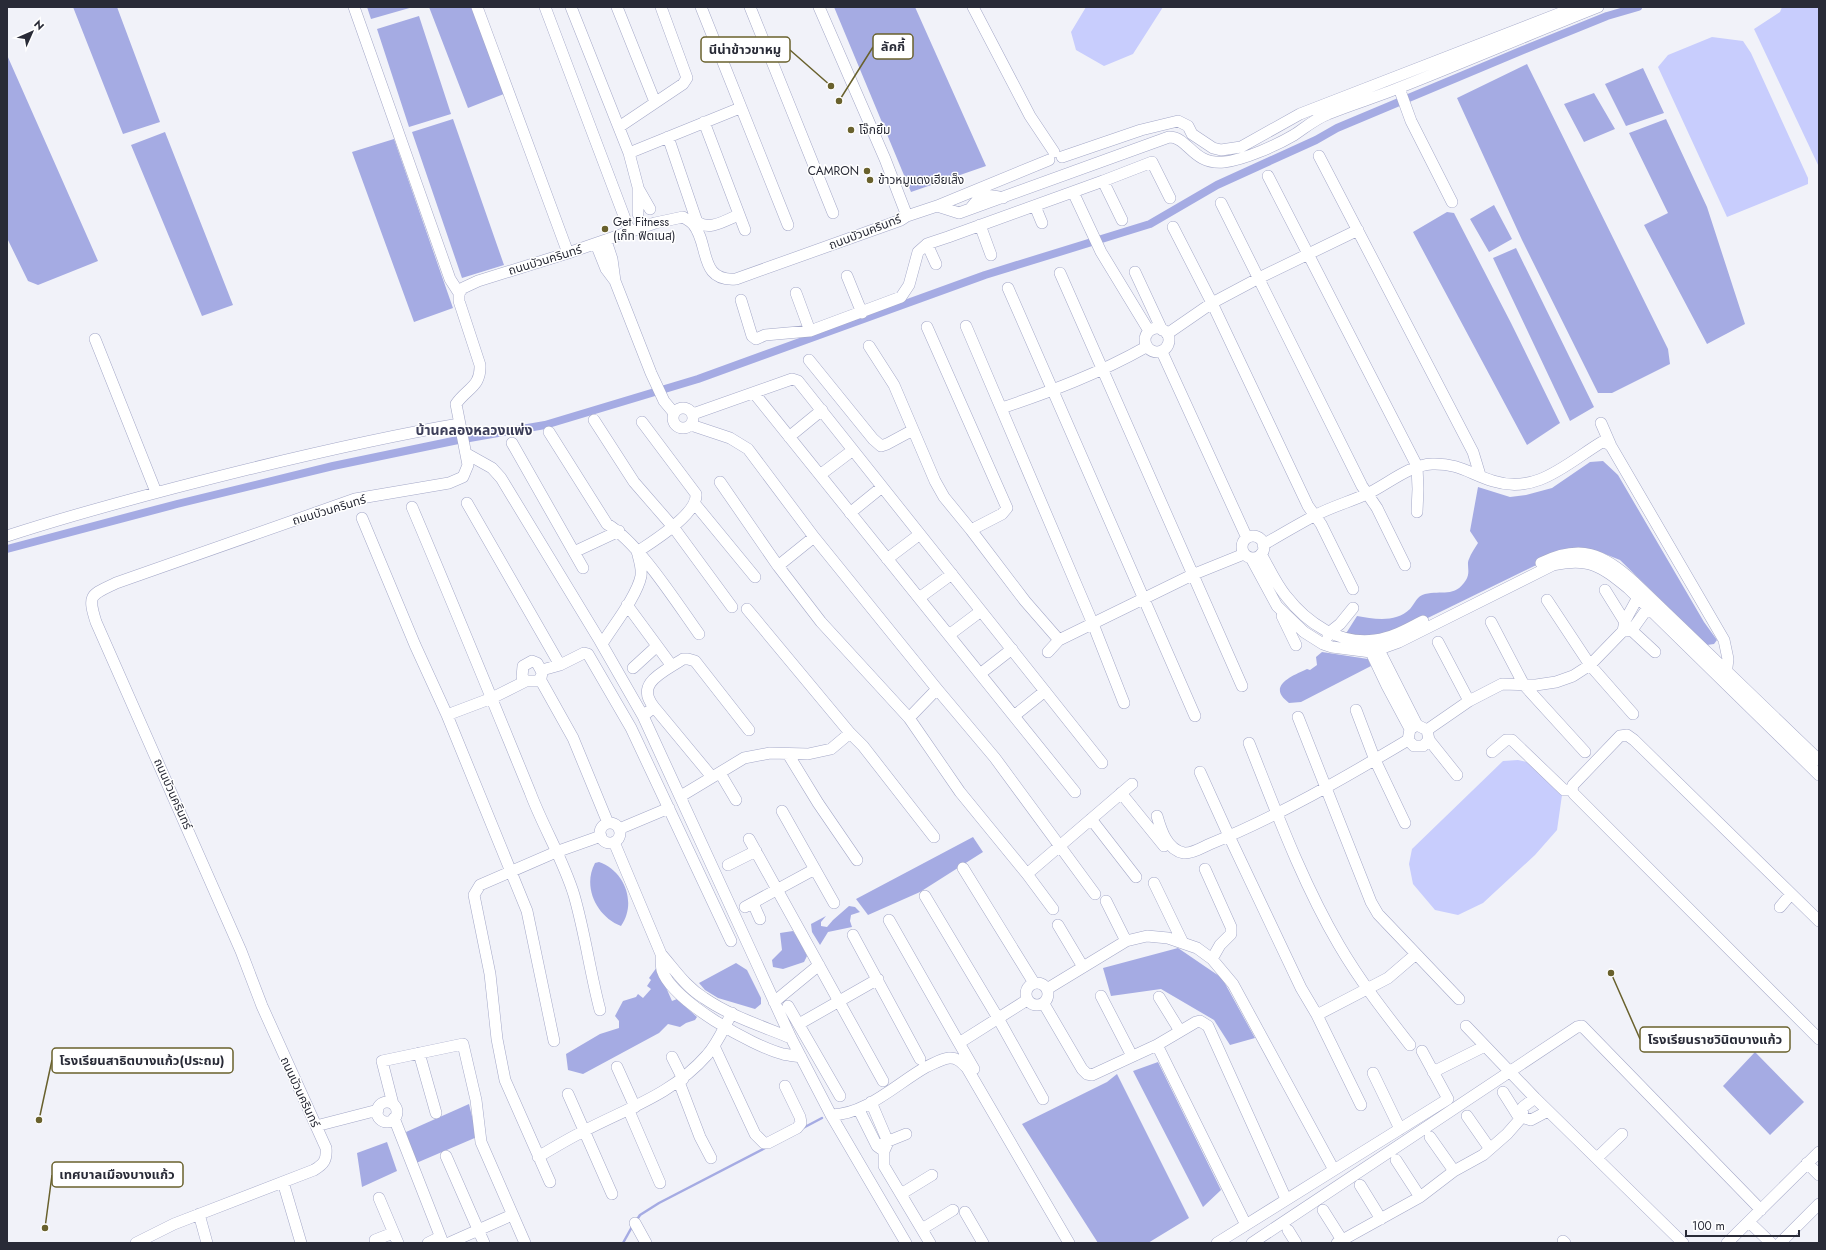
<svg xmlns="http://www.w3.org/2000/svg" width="1826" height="1250" font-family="Jost,'Noto Sans Thai',sans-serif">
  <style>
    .green { fill: #c8cdfd }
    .water { fill: #a5abe3 }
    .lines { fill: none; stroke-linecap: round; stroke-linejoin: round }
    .stream { stroke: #a5abe3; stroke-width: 2.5 }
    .canal { stroke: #a5abe3; stroke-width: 8 }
    .minor-casing { stroke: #a4a8c8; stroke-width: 12 }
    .minor { stroke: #fff; stroke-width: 11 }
    .poi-dot { fill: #69612d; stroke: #fff; stroke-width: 1.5 }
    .labels { text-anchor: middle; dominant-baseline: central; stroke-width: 3; stroke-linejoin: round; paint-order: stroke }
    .poi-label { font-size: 12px; fill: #292b37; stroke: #fff; text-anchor: start }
    .street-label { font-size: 12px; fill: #292b37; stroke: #fff }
    .quarter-label { font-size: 14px; font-weight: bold; fill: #3c3e59; stroke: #fff }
    .leader { fill: none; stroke: #69612d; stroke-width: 1.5 }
    .callout-dot { fill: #69612d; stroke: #fff; stroke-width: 1.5 }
    .callout { fill: #fff; stroke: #69612d; stroke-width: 1.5 }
    .callout-label { font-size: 13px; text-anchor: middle; font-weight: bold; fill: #292b37 }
  </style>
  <rect width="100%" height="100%" fill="#f1f2f9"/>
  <path class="green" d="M1086,7H1163L1133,54L1104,66L1076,50L1071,32Z
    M1782,7H1819V167L1754,29L1780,12Z
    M1712,37L1743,41L1751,53L1808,178V184L1727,217L1658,67L1668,55Z
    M1518,760L1540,765L1550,775L1562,795L1557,830L1535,855L1483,903L1458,915L1435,910L1413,884L1409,864L1412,849L1503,761Z"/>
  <path class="water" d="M73,7H117L160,122L123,134Z
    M367,7H413L371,19Z
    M429,7H477L509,92L468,108Z
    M834,7H915L986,166L911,192Z
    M419,16L451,114L409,127L377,29Z
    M7,55L98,261L38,285L28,281L7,238Z
    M1527,64L1668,349L1670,364L1612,393H1598L1522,240L1457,98Z
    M1643,68L1664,113L1626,126L1605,84Z
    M1594,93L1615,129L1584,142L1564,104Z
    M453,119L504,265L462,278L412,132Z
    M1666,119L1707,207L1745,324L1707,344L1644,225L1668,213L1629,133Z
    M165,132L233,305L202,316L131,145Z
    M394,139L453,308L414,322L352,152Z
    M1494,205L1512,239L1489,252L1470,219Z
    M1447,212L1454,213L1511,323L1560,423L1527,445L1413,232Z
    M1516,248L1594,407L1570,421L1493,258Z
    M1603,461L1618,475L1704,622L1717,640L1714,644L1707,645L1620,560L1600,552L1557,555L1395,634L1359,639L1345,635L1357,616C1374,619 1396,623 1410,609C1415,603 1417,596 1425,594C1441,590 1455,598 1466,580C1471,572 1466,565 1469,559C1471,553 1475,548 1478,543L1470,531L1478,487L1510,497L1526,495L1552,488L1590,462Z
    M1322,652L1368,659L1371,666L1301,702L1289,703C1266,686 1292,676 1307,669L1310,670L1317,665L1316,657Z
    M973,837L983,852L920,892L868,915L856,899Z
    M599,862C625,871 637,903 621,926C597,917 582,887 595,863Z
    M849,906L855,907L860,912L851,915L850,921L852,927L828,932L820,945L812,932L811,924L826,916L821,922V926L827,927L833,920Z
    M793,931L799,940L807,956L804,962L783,969L773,967L772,960L782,950L780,933Z
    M1178,948L1222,978L1255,1038L1230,1045L1214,1020L1161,989L1111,996L1103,968Z
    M736,963L747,970L761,998V1004L755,1009L718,998L705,990L699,983Z
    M657,967L672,1001L677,999L697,1017L695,1020L686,1023L680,1027L668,1024L659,1033L583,1074L568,1070L566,1054L600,1034L619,1028V1021L615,1016L623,1001L636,997L638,994L643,998L651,989L647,986L651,980L649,978Z
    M1755,1052L1804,1102L1770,1135L1723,1086Z
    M1158,1062L1221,1190L1203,1207L1133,1071Z
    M1117,1074L1189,1218L1148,1243H1098L1022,1124L1107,1082Z
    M469,1104L477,1137L414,1164L406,1132Z
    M387,1142L397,1171L362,1187L357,1153Z"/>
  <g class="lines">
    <path class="stream" d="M803,1128L822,1118
      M636,1221L640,1215L659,1203L767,1147
      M623,1243L633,1225"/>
    <path class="canal" d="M7,549L177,504L333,466L458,440L545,425L698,379L985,275L1150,224L1217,185L1316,140L1337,128L1523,50L1607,16L1638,7"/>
    <defs>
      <path id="minor" d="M354,7L450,279L459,293
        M477,7L568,253
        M545,7L630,232
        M571,7L629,153L638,187V214
        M617,7L655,102
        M701,7L788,225
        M750,7L833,213
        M819,7L885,159L907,216
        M973,7L1030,116L1054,152
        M1399,88L1411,121L1452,202
        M704,122L745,230
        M619,127L683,84L687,78L661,7
        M668,137L697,222C711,231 725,220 739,215
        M629,153L740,108
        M1319,156L1473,452L1480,475
        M1062,157L1141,130L1178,121L1188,126L1192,134L1213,148L1221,150L1241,147L1300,114L1576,7
        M1268,176L1417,466L1418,489L1417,512
        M1103,181L1122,220
        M638,188L650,209
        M1073,192L1101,252L1149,331
        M1221,203L1362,486L1377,508L1405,565
        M937,206L959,213L1169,137C1189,137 1192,165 1224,162C1244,160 1277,145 1294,135C1306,127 1315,119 1328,114C1352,104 1377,97 1401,87C1467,61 1532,33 1598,7
        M1035,206L1042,223
        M970,209C981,194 985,193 1003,198
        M980,225L991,255
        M1173,227L1212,303L1308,506L1321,524L1353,589
        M606,241L612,259L615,281
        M596,244L606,269L615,281L651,373L664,401L674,413
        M927,244L936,264
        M1135,272L1162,330
        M1060,273L1242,686
        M847,276L862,313
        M1008,288L1195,716
        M796,293L810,331
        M741,300L752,336L756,339L765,335L810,331L901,297L909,285L918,252L927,244L948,237L1103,181L1152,162L1170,198
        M966,326L1093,624L1124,703
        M927,327L1007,508L1002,514L971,530
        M1145 340a12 12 0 1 1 24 0a12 12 0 1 1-24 0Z
        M1167,334L1212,303L1259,278L1358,230
        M95,339L156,492
        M869,346L894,385L935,481L944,497L971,530L1025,601L1059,640
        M1162,352L1247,538
        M809,360L873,439L881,446L887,444L913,430
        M754,393L1075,792
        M673 418a10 10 0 1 1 20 0a10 10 0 1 1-20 0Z
        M1002,408C1052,391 1100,373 1146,347
        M693,414L792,379L798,381L1102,763
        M594,420L634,482L674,528L732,607
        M1601,423L1611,446L1724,640L1728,659L1726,675
        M691,425L730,438L748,449L814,537L937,689L995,758L1095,894
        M549,432L607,524C639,543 676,602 699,634
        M789,437L822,410
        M512,443L583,568
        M467,454L492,468L501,478L600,641L643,716L791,1038L831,1115L906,1243
        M820,475L853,450
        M720,482L778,566L821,622L909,718L960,792L1027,874L1053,909
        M467,503L560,665
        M695,504L755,577
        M412,507C452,601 491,697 530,792C543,827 563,859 574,895C585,933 590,972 600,1010
        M850,513L882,487
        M362,518L415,645L447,715L527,911L554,1041
        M7,536C87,510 168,489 249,469C319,452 388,436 459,424
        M1242 547a11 11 0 1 1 22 0a11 11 0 1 1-22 0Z
        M1263,545C1280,535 1297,525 1314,516C1331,507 1349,502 1367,494C1388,484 1409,465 1432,464C1459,463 1470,474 1493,481C1537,495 1567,463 1602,442L1607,443L1611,446
        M574,552L619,531
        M637,552C652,542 698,514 696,494L642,422
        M1261,554C1269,568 1276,584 1286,596C1307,623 1339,645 1375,640C1392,638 1408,629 1423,621
        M1251,558L1277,606L1304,632L1323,644L1332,647L1371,652L1399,642L1553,565C1589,557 1601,566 1628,588L1819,775
        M887,559L920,534
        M1541,563C1580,544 1603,553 1634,582L1819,760
        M778,566L814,537
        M1605,590L1628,627L1655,652
        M919,598L952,574
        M1547,600L1590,665L1633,714
        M627,605L669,662
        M747,609L850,733L863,746L934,837
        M1282,616L1296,645
        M1491,622L1524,685L1585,752
        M1626,631L1632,630L1652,602
        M949,635L981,611
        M1328,636L1330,632L1340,624L1353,608
        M1438,642L1469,701
        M602,644C613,626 637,596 641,576C642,569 640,562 638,555
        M1368,646L1387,686L1410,729
        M1048,652L1059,640L1192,575L1244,554
        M1380,652L1417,725
        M633,668L657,646
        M542,670L560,665L584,653L588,654L631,728L731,941
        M980,674L1012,649
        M540,679L573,738L608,823
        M654,707L712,777
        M1356,710L1375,760L1405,823
        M447,715L492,698L526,681H537L541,678L542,672L537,663L532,661L523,666L522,677L526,681
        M643,716L654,707C634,683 664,672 683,659H688L695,661L749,730
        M1014,716L1045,691
        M1298,717L1371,902L1378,914L1459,999
        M909,718L937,689
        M1417,725L1427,730L1429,740L1423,746H1414L1408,740L1410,729Z
        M1427,730L1469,701L1502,684L1536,685L1556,682L1573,676L1590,665L1623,631L1625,621L1638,597L1642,593
        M1429,740L1457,775
        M1249,743C1276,811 1302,882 1339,945C1360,981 1385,1013 1410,1045
        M1492,752L1506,740H1512L1564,790H1572
        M788,754L818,803L857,860
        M1200,772L1229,836L1301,988L1317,1015L1361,1105
        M720,773L736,800
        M1121,793L1164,846
        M681,796L744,758L770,753L808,754L831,749L850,733
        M782,811L834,903
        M1157,816C1161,830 1167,850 1184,853C1192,854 1203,847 1210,844C1277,817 1346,777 1408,740
        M1091,819L1136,877
        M600 833a10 10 0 1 1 20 0a10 10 0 1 1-20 0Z
        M619,829L669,808
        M749,839L883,1081
        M614,842L661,954C661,959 661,965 662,970C672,1001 752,1046 783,1054C788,1055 795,1056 801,1057
        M728,865L756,851
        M963,868L1034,983
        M1205,869L1231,927V934L1220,945L1212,959
        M1027,874L1132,784
        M1154,883L1183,943
        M925,896L998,1018L1043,1099
        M1106,901L1126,941
        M753,903L760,919
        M745,907L815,869
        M1780,907L1791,894
        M889,920L959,1043L1027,1000
        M1819,921L1634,740L1627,735L1620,736L1573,785L1572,790L1574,794L1819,1039
        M1058,925L1083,967
        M853,935L920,1059
        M661,954C675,970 686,987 704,998C730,1016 762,1026 791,1038
        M1026 994a11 11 0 1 1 22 0a11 11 0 1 1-22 0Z
        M1047,989L1126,941L1147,936L1168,938L1197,948L1212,959L1233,984L1334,1170L1217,1243
        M1101,996L1132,1056
        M1159,997L1180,1031
        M774,1002L819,965
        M1044,1004L1082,1069L1087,1074L1092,1075L1157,1045L1196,1022L1200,1021L1208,1026L1286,1199
        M788,1006L840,1096
        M1317,1015L1388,978L1416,954
        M799,1024L878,979
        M1466,1026L1535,1098L1683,1243
        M959,1043L974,1069
        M1157,1045L1246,1225
        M714,1046L755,1134L764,1143H768L797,1128L801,1123L800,1117L785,1086
        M419,1053L436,1113
        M672,1057L683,1079
        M617,1067L635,1107
        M1433,1072L1485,1046
        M1373,1073L1400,1129
        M679,1082L700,1137L711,1158
        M1503,1092L1520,1119
        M568,1094L612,1194
        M1535,1098L1523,1107L1522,1117L1531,1120L1548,1111
        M871,1102L888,1142L884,1151V1166L930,1243
        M377 1112a10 10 0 1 1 20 0a10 10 0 1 1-20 0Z
        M393,1104L382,1061L463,1044L476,1100L481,1142L525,1243
        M859,1110L877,1146L884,1151
        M629,1111L660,1183
        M831,1115C867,1114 896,1084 926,1067C933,1064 941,1059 949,1058C957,1057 962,1063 967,1068L1069,1243
        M1467,1116L1490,1149
        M394,1118L443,1243
        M316,1126L378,1110
        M1430,1137L1454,1171
        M881,1144L906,1134
        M446,1156L484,1243
        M538,1157C553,1148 568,1139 584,1131C628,1108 673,1094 707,1055C718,1043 724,1027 732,1013
        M1597,1158L1622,1134
        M1396,1160L1420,1197
        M1807,1163L1819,1175
        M1334,1170L1448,1099L1422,1051
        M283,1182L301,1243
        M550,1182L505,1080L497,1039L490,974L474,895L480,885L556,852L601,836
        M1360,1185L1381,1219
        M901,1194L932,1175
        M379,1198L398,1243
        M1323,1210L1342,1240
        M965,1212L983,1243
        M199,1214L207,1243
        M1749,1222L1771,1243
        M635,1223L646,1243
        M922,1229L953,1210
        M1288,1230L1296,1243
        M375,1240L393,1233
        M1563,1241L1565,1243
        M136,1243L174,1224L314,1170C324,1164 327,1160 326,1148L262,1006L241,951L96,622C87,594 91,595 116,583L355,499L449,483L463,477L468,465L456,404C467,388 481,387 480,365L459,301V293L463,288L478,281L568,253L655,223L683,217C686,219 690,221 693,224C710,244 698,282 736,279L901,220L907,216L937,206L1049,160
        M428,1243L440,1237
        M449,1243L512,1215
        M1252,1243L1577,1027L1582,1026L1761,1210
        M1337,1243L1420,1197L1454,1171L1483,1155L1507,1134L1522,1117
        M1727,1243L1819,1152
        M1780,1243L1819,1204"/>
    </defs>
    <use href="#minor" class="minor-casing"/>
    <use href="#minor" class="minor"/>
  </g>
  <g class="poi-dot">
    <circle cx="851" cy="130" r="4"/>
    <circle cx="867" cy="171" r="4"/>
    <circle cx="870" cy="180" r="4"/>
    <circle cx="605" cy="229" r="4"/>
  </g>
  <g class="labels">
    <g class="poi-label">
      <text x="859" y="130">โจ๊กยิ้ม</text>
      <text x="859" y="171" text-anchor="end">CAMRON</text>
      <text x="878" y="180">ข้าวหมูแดงเฮียเส็ง</text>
      <text x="613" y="222">Get Fitness<tspan x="613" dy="14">(เก็ท ฟิตเนส)</tspan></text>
    </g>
    <g class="street-label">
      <text transform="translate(865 232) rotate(-21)">ถนนบัวนครินทร์</text>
      <text transform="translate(545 260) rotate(-17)">ถนนบัวนครินทร์</text>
      <text transform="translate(329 510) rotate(-17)">ถนนบัวนครินทร์</text>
      <text transform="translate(173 794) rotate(66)">ถนนบัวนครินทร์</text>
      <text transform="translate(300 1092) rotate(65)">ถนนบัวนครินทร์</text>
    </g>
    <g class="quarter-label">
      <text x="474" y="430">บ้านคลองหลวงแพ่ง</text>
    </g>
  </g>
  <path class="leader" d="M839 101L873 47M831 86L790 50M1611 973L1640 1039M39 1120L52 1060M45 1228L52 1175"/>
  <g class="callout-dot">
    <circle cx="839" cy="101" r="4"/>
    <circle cx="831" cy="86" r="4"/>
    <circle cx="1611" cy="973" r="4"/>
    <circle cx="39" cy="1120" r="4"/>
    <circle cx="45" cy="1228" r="4"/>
  </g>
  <g class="callout">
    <rect x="873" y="34" width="40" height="25" rx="4"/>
    <rect x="701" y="37" width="89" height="25" rx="4"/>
    <rect x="1640" y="1027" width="150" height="25" rx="4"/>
    <rect x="52" y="1048" width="181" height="25" rx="4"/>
    <rect x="52" y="1162" width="131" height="25" rx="4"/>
  </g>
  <g class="callout-label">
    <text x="893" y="51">ลัคกี้</text>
    <text x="745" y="54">นีน่าข้าวขาหมู</text>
    <text x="1715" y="1044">โรงเรียนราชวินิตบางแก้ว</text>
    <text x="142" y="1065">โรงเรียนสาธิตบางแก้ว(ประถม)</text>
    <text x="117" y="1179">เทศบาลเมืองบางแก้ว</text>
  </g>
  <rect width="1826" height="1250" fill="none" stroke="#292b37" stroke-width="16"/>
  <g transform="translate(32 32) rotate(45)" stroke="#ffffff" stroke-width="3" paint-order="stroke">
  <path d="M0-3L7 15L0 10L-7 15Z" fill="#292b37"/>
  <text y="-6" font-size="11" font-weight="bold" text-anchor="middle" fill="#292b37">N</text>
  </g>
  <path d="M1686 1230v6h113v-6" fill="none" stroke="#292b37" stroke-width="2"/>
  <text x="1692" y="1230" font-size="12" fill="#292b37" stroke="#ffffff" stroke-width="3" paint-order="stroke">100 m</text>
</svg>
